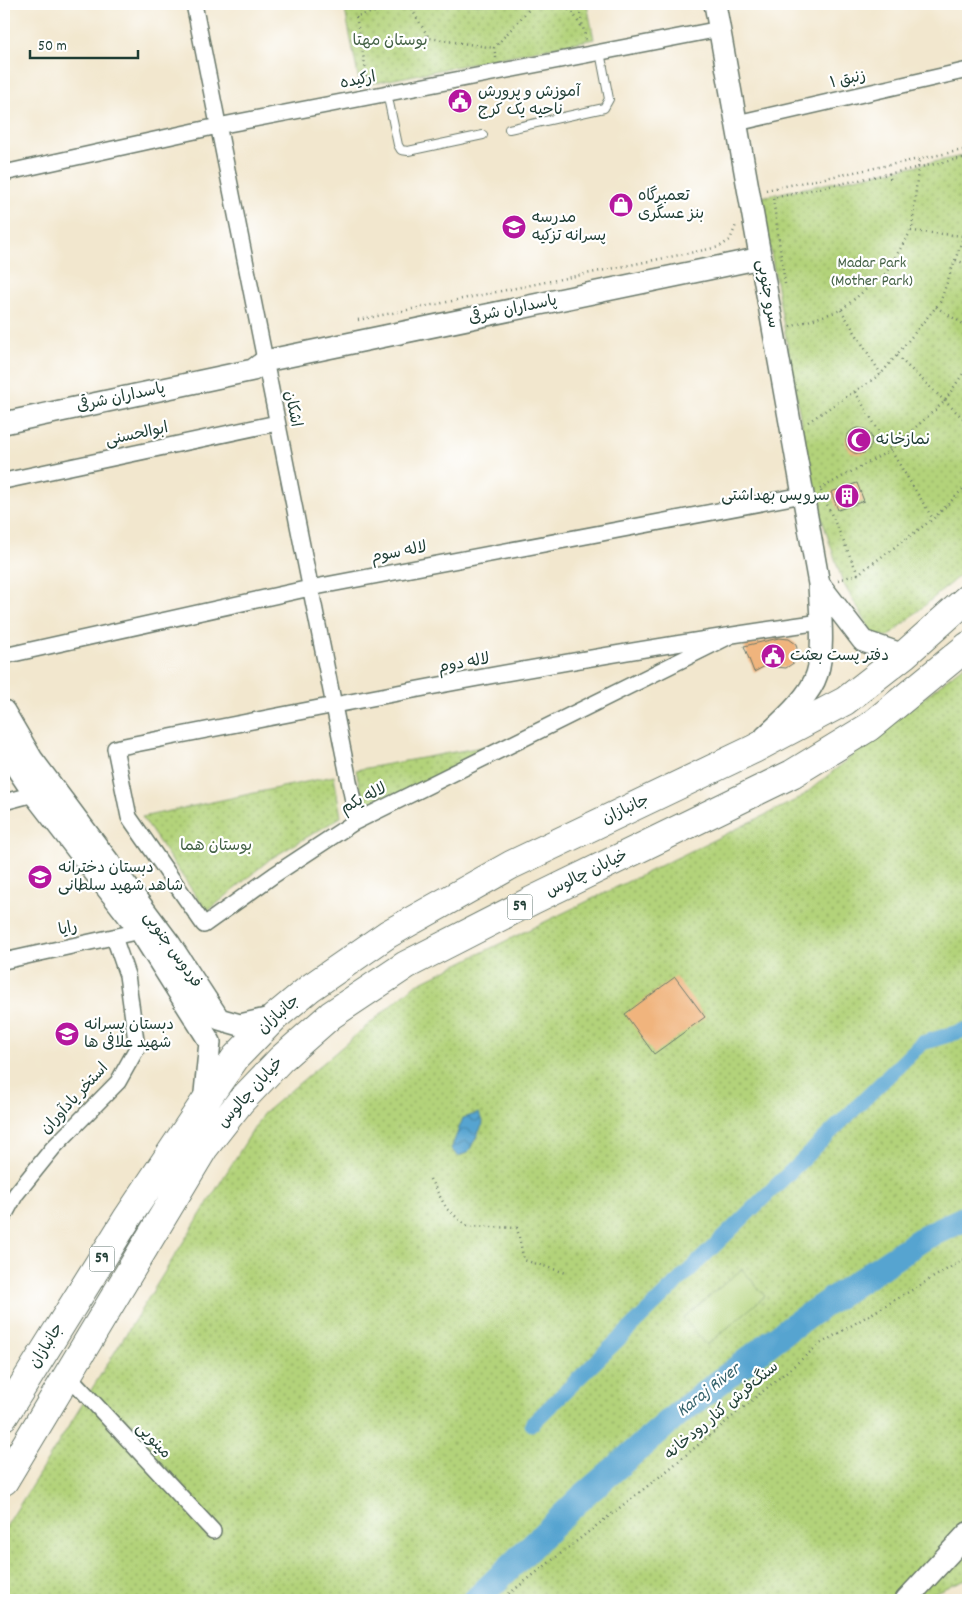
<svg xmlns="http://www.w3.org/2000/svg" width="972" height="1604" font-family="Dekko,'Playpen Sans Arabic',sans-serif">
  <style>
    .park { fill: url(#park-dots); stroke: #698857 }
    .pitch { fill: #b3d37a; stroke: #698857 }
    .water { fill: url(#water-waves); stroke: #3b7082 }
    .lines { fill: none; stroke-linecap: round; stroke-linejoin: round }
    .canal { stroke: #57a4d0; stroke-width: 15 }
    .river { stroke: #57a4d0; stroke-width: 26 }
    .building { fill: #f0b47d }
    .lane-casing { stroke: #69786a; stroke-width: 10 }
    .street-casing { stroke: #69786a; stroke-width: 18 }
    .secondary-casing { stroke: #69786a; stroke-width: 24 }
    .highway-casing { stroke: #69786a; stroke-width: 30 }
    .path { stroke: #69786a; stroke-width: 2.5; stroke-dasharray: 1 4; stroke-linecap: butt }
    .lane { stroke: #fff; stroke-width: 8 }
    .street { stroke: #fff; stroke-width: 15 }
    .secondary { stroke: #fff; stroke-width: 21 }
    .highway { stroke: #fff; stroke-width: 28 }
    .labels { text-anchor: middle; dominant-baseline: central; stroke-width: 4.5; stroke-linejoin: round; paint-order: stroke }
    .shield { fill: #fff; stroke: #627771; stroke-width: 1 }
    .shield-label { font-size: 15px; font-weight: bold; fill: #1f3d34 }
    .park-label { font-size: 16px; fill: #446246; stroke: #fff }
    .street-label { font-size: 16px; fill: #1f3d34; stroke: #fff }
    .poi-label { font-size: 16px; fill: #1f3d34; stroke: #fff; text-anchor: start }
    .water-label { font-size: 18px; font-style: italic; fill: #33616b; stroke: #fff }
  </style>
  <defs>
    <pattern id="park-dots" width="8" height="8" patternUnits="userSpaceOnUse" patternTransform="scale(1.25)"><rect width="8" height="8" fill="#b3d37a"/><path d="M2 2h.1M6 6h.1" fill="none" stroke="#91ac65" stroke-width="1.8" stroke-linecap="round"/></pattern>
    <pattern id="water-waves" width="16" height="10" patternUnits="userSpaceOnUse" patternTransform="scale(1.25)"><rect width="16" height="10" fill="#57a4d0"/><path d="M0 5q4-4 8 0t8 0" fill="none" stroke="#4787aa"/></pattern>
  </defs>
  <rect width="100%" height="100%" fill="#fff"/>
  <filter id="ink" filterUnits="userSpaceOnUse"><feTurbulence type="fractalNoise" baseFrequency=".02" numOctaves="2"/><feDisplacementMap in="SourceGraphic" scale="10" xChannelSelector="R" yChannelSelector="G"/><feConvolveMatrix kernelMatrix="1 2 1 2 8 2 1 2 1" color-interpolation-filters="sRGB"/></filter>
  <filter id="wash" filterUnits="userSpaceOnUse"><feTurbulence type="fractalNoise" baseFrequency=".0096" numOctaves="4" result="noise"/><feDisplacementMap in="SourceGraphic" scale="20" xChannelSelector="R" yChannelSelector="G"/><feGaussianBlur stdDeviation="1.12" result="paint"/><feColorMatrix in="noise" values="0 0 0 0 0 0 0 0 0 0 0 0 0 0 0 0 0 1.4 0 .05"/><feComposite in="paint" operator="in"/></filter>
  <g filter="url(#wash)">
    <rect width="100%" height="100%" fill="#f2e7ce"/>
    <path class="park" d="M349,4H587L594,39L360,86L344,5Z
      M968,155V568L888,637L873,634L843,583L814,495L761,197Z
      M968,662V1578L917,1600H4V1530L263,1114L415,985L800,798Z
      M520,740L366,813L356,770Z
      M334,776L341,817L270,859L207,912L142,817Z"/>
    <path class="pitch" d="M742,1269L765,1296L707,1345L683,1318Z"/>
    <path class="water" d="M479,1113L483,1124L468,1153L458,1156L451,1149L463,1118Z"/>
    <g class="lines">
      <path class="canal" d="M532,1424L922,1043L968,1029"/>
      <path class="river" d="M476,1600L581,1498L678,1414L791,1327L925,1237L968,1217"/>
    </g>
    <g id="blocks">
      <path class="building" d="M846 441a13 13 0 1 1 26 0a13 13 0 1 1-26 0Z
        M857,483L864,501L838,510L831,492Z
        M779,638L789,639L796,644L798,653L795,662L786,668L776,667L771,663L754,672L744,646Z
        M675,977L705,1017L654,1054L625,1014Z"/>
    </g>
  </g>
  <g filter="url(#ink)">
    <use href="#blocks" fill-opacity="0" stroke="#69786a" stroke-width="1"/>
    <g class="lines">
      <defs>
        <path id="lane" d="M387,93L398,145L401,150L408,151L483,135
          M509,129L604,108L609,99L600,52"/>
        <path id="street" d="M194,4L357,821
          M737,123L968,70
          M4,173L218,126L720,29
          M4,481L277,423
          M732,635L353,823L274,875L204,925L129,817L115,748C349,702 584,655 821,622
          M4,656L310,588L803,495
          M4,802L34,794
          M4,961L140,931
          M4,1216L16,1194L53,1148L118,1082L137,1048L127,975L114,937
          M68,1375L213,1531"/>
        <path id="secondary" d="M715,4L819,584C820,610 825,650 817,674C810,697 782,721 765,737
          M4,423L253,370L265,361L761,258
          M819,584L863,641L904,655
          M4,711L32,759L170,944L219,1019L240,1025L275,1017
          M4,749L34,794L140,931L210,1042L204,1103
          M906,1600L968,1533"/>
        <path id="highway" d="M4,1416L128,1217L204,1103L236,1057L275,1017L310,988L388,934L511,865L754,749L845,701L904,655L968,598
          M4,1481L204,1148L240,1102L281,1059L331,1015L406,965L533,900L792,774L869,727L968,646"/>
      </defs>
      <use href="#lane" class="lane-casing"/>
      <use href="#street" class="street-casing"/>
      <use href="#secondary" class="secondary-casing"/>
      <use href="#highway" class="highway-casing"/>
      <path class="path" d="M560,4L573,13L582,28
        M578,4L586,41
        M409,5L429,38L494,48
        M496,58L494,48L534,4
        M368,82L356,16L412,4
        M889,173L891,182
        M766,190L968,149
        M911,231L964,236
        M956,260L968,265
        M785,284L773,198L968,157
        M936,307L968,327
        M841,310L881,374
        M358,320L719,247L730,240L736,225
        M790,327L841,310L886,273L912,229L919,159
        M897,356L968,423
        M855,392L933,519
        M808,422L881,374L940,302L963,238L968,214
        M820,489L889,451L944,402L968,366
        M821,491L858,574L933,519L968,484
        M838,580L858,574
        M430,1179L447,1209L467,1226L517,1228L524,1260L566,1273
        M501,1600L663,1474L820,1344L968,1257"/>
      <use href="#lane" class="lane"/>
      <use href="#street" class="street"/>
      <use href="#secondary" class="secondary"/>
      <use href="#highway" class="highway"/>
    </g>
  </g>
  <defs>
    <symbol id="civic-disc" viewBox="-11 -11 22 22"><circle r="9.5" fill="#b5179e" stroke="#fff"/><path d="M-.6-6.5H3V-4.5H.6V-3L4-1V1h2V6H-6V1h2V-1L-.6-3ZM-1.2 2.5V6h2.4V2.5Z" fill="#fff"/></symbol>
    <symbol id="shop-disc" viewBox="-11 -11 22 22"><circle r="9.5" fill="#b5179e" stroke="#fff"/><path d="M-5-2.5h2.3a2.7 3.5 0 0 1 5.4 0H5L5.5 6h-11ZM-1.5-2.5h3a1.5 2.3 0 0 0-3 0Z" fill="#fff"/></symbol>
    <symbol id="school-disc" viewBox="-11 -11 22 22"><circle r="9.5" fill="#b5179e" stroke="#fff"/><path d="M0-5L7-2L0 1L-7-2ZM-4 1L0 2.5L4 1V4Q0 6-4 4Z" fill="#fff"/></symbol>
    <symbol id="mosque-disc" viewBox="-11 -11 22 22"><circle r="9.5" fill="#b5179e" stroke="#fff"/><path d="M3.5-4.9A6 6 0 1 0 3.5 4.9A5 5 0 1 1 3.5-4.9Z" fill="#fff"/></symbol>
    <symbol id="building-disc" viewBox="-11 -11 22 22"><circle r="9.5" fill="#b5179e" stroke="#fff"/><path d="M-4-6H4V6H1V3H-1V6H-4ZM-2.5-4.3h1.7v1.8h-1.7ZM.8-4.3h1.7v1.8H.8ZM-2.5-1h1.7V.8h-1.7ZM.8-1h1.7V.8H.8Z" fill="#fff"/></symbol>
  </defs>
  <g fill-rule="evenodd">
    <use href="#civic-disc" x="446" y="87" width="28" height="28"/>
    <use href="#shop-disc" x="607" y="191" width="28" height="28"/>
    <use href="#school-disc" x="500" y="213" width="28" height="28"/>
    <use href="#mosque-disc" x="845" y="426" width="28" height="28"/>
    <use href="#building-disc" x="833" y="482" width="28" height="28"/>
    <use href="#civic-disc" x="759" y="642" width="28" height="28"/>
    <use href="#school-disc" x="26" y="863" width="28" height="28"/>
    <use href="#school-disc" x="53" y="1020" width="28" height="28"/>
  </g>
  <g class="labels">
    <g class="shield">
      <rect x="507.5" y="894.5" width="25" height="25" rx="4"/>
      <rect x="89.5" y="1246.5" width="25" height="25" rx="4"/>
    </g>
    <g class="shield-label">
      <text x="520" y="907">59</text>
      <text x="102" y="1259">59</text>
    </g>
    <g class="park-label">
      <text x="390" y="41">بوستان مهتا</text>
      <text x="872" y="263">Madar Park<tspan x="872" dy="18">(Mother Park)</tspan></text>
      <text x="216" y="846">بوستان هما</text>
    </g>
    <g class="street-label">
      <text transform="translate(848 80) rotate(-13)">زنبق ۱</text>
      <text transform="translate(358 81) rotate(-11)">ارکیده</text>
      <text transform="translate(767 294) rotate(80)">سرو جنوبی</text>
      <text transform="translate(513 310) rotate(-12)">پاسداران شرقی</text>
      <text transform="translate(121 398) rotate(-12)">پاسداران شرقی</text>
      <text transform="translate(292 409) rotate(79)">اشکان</text>
      <text transform="translate(137 435) rotate(-12)">ابوالحسنی</text>
      <text transform="translate(399 553) rotate(-11)">لاله سوم</text>
      <text transform="translate(464 664) rotate(-10)">لاله دوم</text>
      <text transform="translate(364 799) rotate(-27)">لاله یکم</text>
      <text transform="translate(626 810) rotate(-25)">جانبازان</text>
      <text transform="translate(587 874) rotate(-26)">خیابان چالوس</text>
      <text transform="translate(68 929) rotate(-12)">رایا</text>
      <text transform="translate(172 950) rotate(55)">فردوس جنوبی</text>
      <text transform="translate(279 1015) rotate(-42)">جانبازان</text>
      <text transform="translate(251 1093) rotate(-48)">خیابان چالوس</text>
      <text transform="translate(75 1099) rotate(-47)">استخر یادآوران</text>
      <text transform="translate(47 1346) rotate(-58)">جانبازان</text>
      <text transform="translate(722 1411) rotate(-40)">سنگ‌فرش کنار رودخانه</text>
      <text transform="translate(153 1441) rotate(47)">مینویی</text>
    </g>
    <g class="poi-label">
      <text x="478" y="92">آموزش و پرورش<tspan x="478" dy="18">ناحیه یک کرج</tspan></text>
      <text x="638" y="196">تعمیرگاه<tspan x="638" dy="18">بنز عسگری</tspan></text>
      <text x="532" y="218">مدرسه<tspan x="532" dy="18">پسرانه تزکیه</tspan></text>
      <text x="876" y="440">نمازخانه</text>
      <text x="830" y="496" text-anchor="end">سرویس بهداشتی</text>
      <text x="790" y="656">دفتر پست بعثت</text>
      <text x="58" y="868">دبستان دخترانه<tspan x="58" dy="18">شاهد شهید سلطانی</tspan></text>
      <text x="84" y="1025">دبستان پسرانه<tspan x="84" dy="18">شهید علافی ها</tspan></text>
    </g>
    <g class="water-label">
      <text transform="translate(709 1391) rotate(-38)">Karaj River</text>
    </g>
  </g>
  <rect width="972" height="1604" fill="none" stroke="#fff" stroke-width="20"/>
  <path d="M30 50v8h108v-8" fill="none" stroke="#1f3d34" stroke-width="2.5"/>
  <text x="38" y="50" font-size="15" fill="#1f3d34" stroke="#ffffff" stroke-width="4" paint-order="stroke">50 m</text>
</svg>
